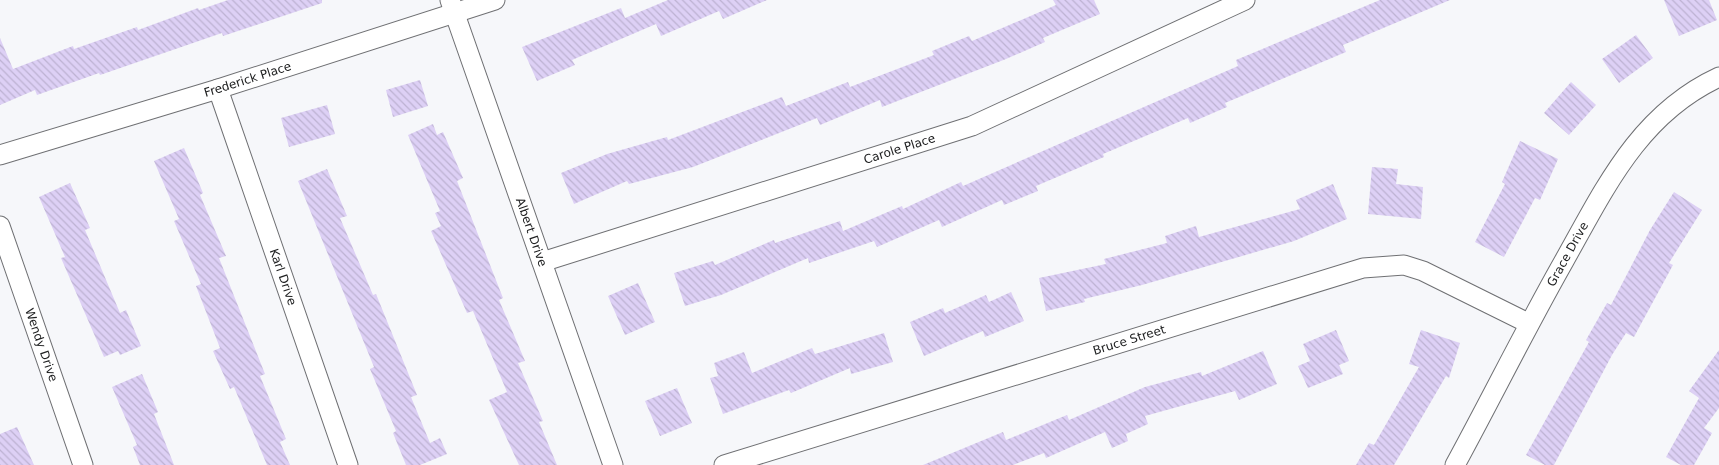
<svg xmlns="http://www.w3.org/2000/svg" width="1719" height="465" font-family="'DejaVu Sans',sans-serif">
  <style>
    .building { fill: url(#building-back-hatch) }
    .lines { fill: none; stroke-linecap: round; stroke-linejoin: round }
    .minor-casing { stroke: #6f7073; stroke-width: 21 }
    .minor { stroke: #fff; stroke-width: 19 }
    .labels { text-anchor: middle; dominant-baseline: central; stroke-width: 4; stroke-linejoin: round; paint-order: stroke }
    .street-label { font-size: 12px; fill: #202122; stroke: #fff }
  </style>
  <defs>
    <pattern id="building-back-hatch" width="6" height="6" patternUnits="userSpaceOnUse" patternTransform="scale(1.25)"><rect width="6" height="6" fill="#ddd0f5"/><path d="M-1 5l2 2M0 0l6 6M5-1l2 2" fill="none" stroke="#bdb2d2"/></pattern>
  </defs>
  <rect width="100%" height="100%" fill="#f6f7fa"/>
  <path class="building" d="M228,0H322V3L223,36L222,33L100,75L99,73L37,95L35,90L0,105V38L13,69L73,46L74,49L137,27L138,30L198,8L199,10Z
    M668,0H767L723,19L719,11L661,36L656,24L572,60L575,65L537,81L522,47L621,8L625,18Z
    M1053,0H1094L1100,14L1043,38L1045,42L1006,59L882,107L880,100L820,125L817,118L693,167L629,184L627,181L574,204L561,173L607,154L667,137L668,140L782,97L786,106L848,82L850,87L934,55L932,51L969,36L972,41L1056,5Z
    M1380,0H1450L1343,45L1346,52L1225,103L1227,107L1190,123L1188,118L1103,154L1104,157L1036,186L1038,191L1004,205L1002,200L942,227L939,220L877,247L874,241L809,263L808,258L721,295L685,306L674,273L713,261L715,265L774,240L775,243L840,221L843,231L902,206L903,209L961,182L963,186L1238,66L1236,60Z
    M1664,0H1709L1717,20L1679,36Z
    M1636,35L1653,58L1619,83L1602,59Z
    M420,80L428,106L393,117L386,90Z
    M1571,82L1596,105L1569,135L1544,113Z
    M327,105L335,134L289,147L281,118Z
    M433,124L437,135L443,132L463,178L457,181L503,298L499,300L525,361L518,363L543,421L539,422L557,465H519L489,400L507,392L473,311L467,313L431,231L441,226L435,213L440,211L408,135Z
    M1520,141L1558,159L1540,200L1535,198L1504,257L1475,242L1505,184L1502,182Z
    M184,148L203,193L200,195L226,256L219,258L265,374L260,376L286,439L280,442L290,465H267L234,387L230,389L213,351L220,348L196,286L201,284L174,221L179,219L154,161Z
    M1372,167L1398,169L1396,184L1423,187L1421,219L1368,214Z
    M327,169L347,216L340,218L373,295L376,294L417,395L411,397L430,443L440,438L447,454L420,465H406L393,433L396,431L370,369L374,367L298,181Z
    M70,183L90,228L85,230L120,313L126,310L141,346L120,355L118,351L104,357L61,258L65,257L39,197Z
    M1333,184L1347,219L1294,241L1142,285L1084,299L1085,302L1046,311L1039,278L1106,264L1104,259L1167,243L1165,236L1196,226L1199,237L1300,209L1296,200Z
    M1674,192L1702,210L1669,263L1673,265L1641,324L1634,337L1626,333L1612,355L1554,465H1545L1526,455L1589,342L1586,340L1607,303L1611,305L1650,230Z
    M638,283L655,322L625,335L608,296Z
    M1011,292L1024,321L985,337L983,331L924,356L910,322L943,308L945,313L986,295L989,302Z
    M1336,330L1349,361L1339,365L1343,374L1308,388L1298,366L1310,361L1303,344Z
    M1421,330L1460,343L1449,378L1446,376L1394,465H1356L1369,443L1374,445L1419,367L1409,364Z
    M884,333L893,362L851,374L850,368L791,393L789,390L723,414L710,378L718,376L714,363L744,352L752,373L812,348L815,354Z
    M1719,350V408L1704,428L1712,433L1694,465H1681L1666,457L1699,398L1689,391Z
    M1263,351L1277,384L1239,400L1235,391L1145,416L1148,424L1126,434L1128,441L1112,448L1105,432L1046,458L1044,453L1013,465H923L1003,432L1006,440L1067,415L1069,420L1145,387L1201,372L1202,376Z
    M142,374L158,412L154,414L174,465H140L133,447L137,445L112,387Z
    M677,388L692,423L660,436L645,401Z
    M17,427L34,465H0V434Z"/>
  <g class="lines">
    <defs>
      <g id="minor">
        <path id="s1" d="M450,0L613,465"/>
        <path id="s2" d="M218,89L348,465"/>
        <path id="s3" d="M0,155L218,89L495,0"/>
        <path id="s4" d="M0,226L83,465"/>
        <path id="s5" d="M542,262L972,126L1245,0"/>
        <path id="s6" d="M724,465L1363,268L1404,265L1423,271L1528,323"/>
        <path id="s7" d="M1455,465C1492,397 1526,328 1564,261C1605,188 1639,114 1719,77"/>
      </g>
    </defs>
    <use href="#minor" class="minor-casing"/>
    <use href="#minor" class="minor"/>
  </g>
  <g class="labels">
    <g class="street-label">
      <text stroke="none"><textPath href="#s3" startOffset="259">Frederick Place</textPath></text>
      <text stroke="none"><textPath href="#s5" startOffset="375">Carole Place</textPath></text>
      <text stroke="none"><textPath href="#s1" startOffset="246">Albert Drive</textPath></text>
      <text stroke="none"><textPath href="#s7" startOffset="239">Grace Drive</textPath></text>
      <text stroke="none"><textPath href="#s2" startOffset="199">Karl Drive</textPath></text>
      <text stroke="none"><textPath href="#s6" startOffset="424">Bruce Street</textPath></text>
      <text stroke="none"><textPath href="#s4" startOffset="126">Wendy Drive</textPath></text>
    </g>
  </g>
</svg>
